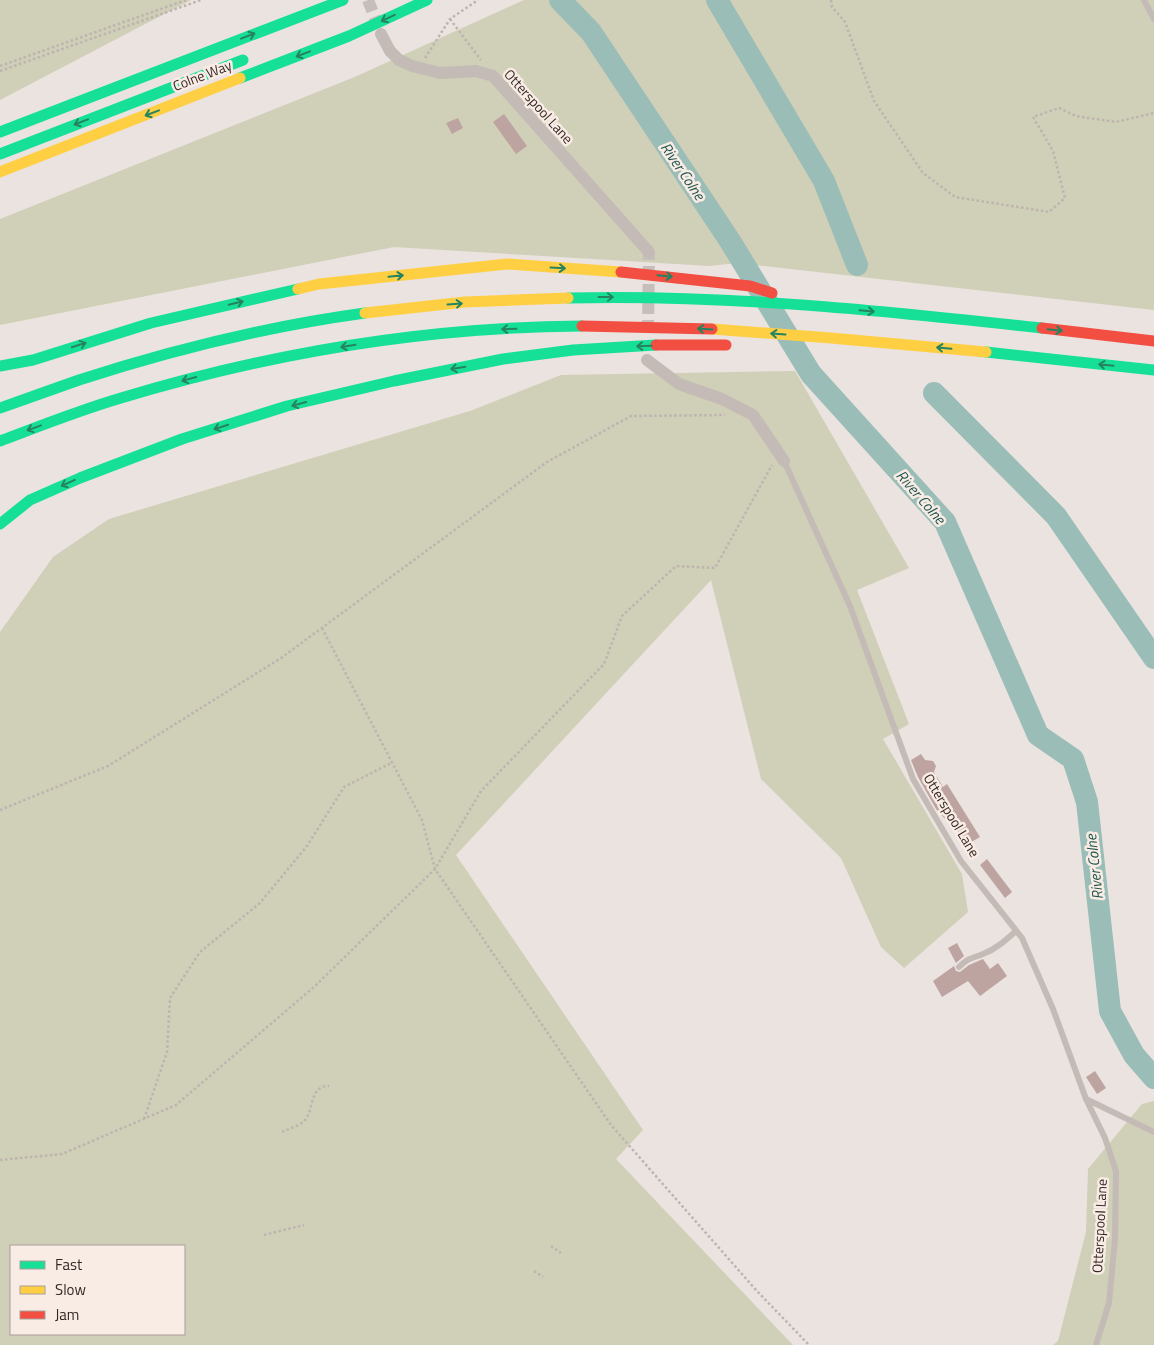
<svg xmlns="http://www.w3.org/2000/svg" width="1154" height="1345" font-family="'Titillium Web',sans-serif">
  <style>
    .green { fill: #d0cfb8; fill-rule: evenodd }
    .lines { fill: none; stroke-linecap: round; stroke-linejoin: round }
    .river { stroke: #9abdb7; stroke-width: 22 }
    .building { fill: #bea4a1 }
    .street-tunnel { stroke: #c6beba; stroke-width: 12; stroke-dasharray: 12 6; stroke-linecap: butt }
    .path { stroke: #bdb4b0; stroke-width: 2.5; stroke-dasharray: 2.5 2.5; stroke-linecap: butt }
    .lane { stroke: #c4bbb7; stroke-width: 6 }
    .street { stroke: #c4bbb7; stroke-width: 12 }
    .fast { stroke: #16e098; stroke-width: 11 }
    .slow { stroke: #ffcf43; stroke-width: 11 }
    .jam { stroke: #f24e42; stroke-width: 11 }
    .oneway { stroke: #25845f }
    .labels { text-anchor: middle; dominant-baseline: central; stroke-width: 5; stroke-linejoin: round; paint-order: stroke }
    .street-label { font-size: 14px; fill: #342826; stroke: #f9ece5 }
    .water-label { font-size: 15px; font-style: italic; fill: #1d554e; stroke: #f9ece5 }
  </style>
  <rect width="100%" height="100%" fill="#ebe3df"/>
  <path class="green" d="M0,0H191L0,100Z
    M524,0H1154V310L738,263L709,266L394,247L0,325V219L357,76Z
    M795,371L909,568L857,590L909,724L883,739L962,874L968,912L904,968L881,947L841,858L761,779L711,580L456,855L643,1130L616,1159L793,1345H0V632L53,557L109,519L470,411L561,375ZM11,1246H184V1334H11Z
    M1154,1101V1345H1053L1058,1341L1086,1232L1088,1169L1142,1104Z"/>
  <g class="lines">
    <path class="river" d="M560,0L591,32L730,241L811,374L945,522L1038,735L1073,759L1087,802L1110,1011L1134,1055L1154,1078
      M717,0L824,181L857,265
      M934,393L1056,516L1154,658"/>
  </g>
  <path class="building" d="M504,114L527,146L516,154L493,122Z
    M458,118L463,128L452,134L446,123Z
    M921,754L925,760L933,761L936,766L934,772L943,787L947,784L980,837L968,844L936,809L918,777L911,760Z
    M987,859L1012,892L1005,898L980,865Z
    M957,943L964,956L956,963L948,948Z
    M983,959L990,969L998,963L1007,976L980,996L968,981L942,997L933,981L954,966L956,971L960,972L969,965Z
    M1095,1071L1106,1088L1097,1094L1086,1077Z"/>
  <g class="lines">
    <path class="street-tunnel" d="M368,0L379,28
      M648,332L649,252"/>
    <path class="path" d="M831,0L832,7L845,22L874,101L923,173L955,197L1049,212L1065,198L1053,151L1033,117L1059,108L1076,116L1116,122L1154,113
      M450,19L481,60
      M425,58L450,19L478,0
      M0,66L186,0
      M0,71L201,0
      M322,628L422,820L435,869L611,1125L756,1290L809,1345
      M0,810L108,766L281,658L547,462L631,416L725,415
      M144,1119L167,1052L170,998L200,952L260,903L307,846L344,787L393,762
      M282,1132C290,1128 300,1126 306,1119C314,1107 310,1086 329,1086
      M0,1160L62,1154L176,1105L314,987L435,869L481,791L604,664L622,616L676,566L715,568L772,465
      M264,1235L304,1225
      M551,1246L561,1253
      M534,1271L543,1277"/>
    <path class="lane" d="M1144,0L1154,19
      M784,461L850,606L913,779L961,861L1022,938L1053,1009L1086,1099L1105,1138L1116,1171L1115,1239L1109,1303L1096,1345
      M959,967C969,957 971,959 983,954C996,949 1006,940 1016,931
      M1086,1099L1154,1132"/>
    <path class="street" d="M381,34L390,51L399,60L412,66L440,73L476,71L493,76L649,252
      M647,360L679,384L722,399L753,415L784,461"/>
    <path class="fast" d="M240,78L349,36L427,0
      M0,132L343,0
      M0,154L243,60
      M568,298C726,294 885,311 1042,328
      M986,352L1154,370
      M0,366L33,360L151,323L298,289
      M0,408C26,399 53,389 79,380C172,350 269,326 365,313
      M0,441C40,426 80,410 121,398C270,353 426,327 582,326
      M0,524L30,500L80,478L182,439L287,406L394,381L503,359L573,350L656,345"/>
    <path class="slow" d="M0,172L240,78
      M298,289L319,284L507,264L621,272
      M365,313L465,302L568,298
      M712,329L831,338L986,352"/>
    <path class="jam" d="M621,272L750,286L772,293
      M582,326L712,329
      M1042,328L1154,341
      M656,345H726"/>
  </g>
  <defs><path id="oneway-shaft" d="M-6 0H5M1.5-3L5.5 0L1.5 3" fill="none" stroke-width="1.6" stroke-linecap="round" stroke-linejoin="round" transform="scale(1.25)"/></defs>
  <g class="oneway">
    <use href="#oneway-shaft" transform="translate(388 18) rotate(155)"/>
    <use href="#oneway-shaft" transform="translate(248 36) rotate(-21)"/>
    <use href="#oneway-shaft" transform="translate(303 54) rotate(159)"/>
    <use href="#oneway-shaft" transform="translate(152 113) rotate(159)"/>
    <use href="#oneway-shaft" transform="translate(81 122) rotate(159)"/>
    <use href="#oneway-shaft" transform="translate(558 268) rotate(3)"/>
    <use href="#oneway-shaft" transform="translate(396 276) rotate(-6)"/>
    <use href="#oneway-shaft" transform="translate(665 276) rotate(6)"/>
    <use href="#oneway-shaft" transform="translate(606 297)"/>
    <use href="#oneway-shaft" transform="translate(236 303) rotate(-13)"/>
    <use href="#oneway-shaft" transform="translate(455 304) rotate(-4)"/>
    <use href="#oneway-shaft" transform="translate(867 311) rotate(5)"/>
    <use href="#oneway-shaft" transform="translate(509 329) rotate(178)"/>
    <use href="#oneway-shaft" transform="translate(705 329) rotate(-177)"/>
    <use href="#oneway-shaft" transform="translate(1055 330) rotate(6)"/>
    <use href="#oneway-shaft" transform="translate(778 334) rotate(-176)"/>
    <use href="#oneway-shaft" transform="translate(79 345) rotate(-18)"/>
    <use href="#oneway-shaft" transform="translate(348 346) rotate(171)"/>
    <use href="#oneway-shaft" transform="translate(644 346) rotate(178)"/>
    <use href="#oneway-shaft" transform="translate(944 348) rotate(-175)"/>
    <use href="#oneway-shaft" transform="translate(1106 365) rotate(-174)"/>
    <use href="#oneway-shaft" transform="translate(458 368) rotate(170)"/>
    <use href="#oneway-shaft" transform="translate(189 379) rotate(165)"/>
    <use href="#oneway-shaft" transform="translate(299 404) rotate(165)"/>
    <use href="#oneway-shaft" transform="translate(221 427) rotate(162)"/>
    <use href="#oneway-shaft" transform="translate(34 428) rotate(160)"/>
    <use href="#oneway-shaft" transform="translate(68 483) rotate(156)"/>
  </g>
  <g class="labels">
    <g class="street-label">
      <text transform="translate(202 75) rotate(-21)">Colne Way</text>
      <text transform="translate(539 106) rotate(48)">Otterspool Lane</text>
      <text transform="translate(952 815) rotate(59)">Otterspool Lane</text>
      <text transform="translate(1099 1226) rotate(-87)">Otterspool Lane</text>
    </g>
    <g class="water-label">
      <text transform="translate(683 171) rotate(56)">River Colne</text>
      <text transform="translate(921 497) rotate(49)">River Colne</text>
      <text transform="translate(1094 867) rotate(-96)">River Colne</text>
    </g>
  </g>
  <rect x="10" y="1245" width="175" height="90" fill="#f9ece5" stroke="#aa9e99"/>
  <rect x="20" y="1261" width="25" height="8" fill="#16e098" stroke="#aa9e99"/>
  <text x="55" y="1270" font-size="15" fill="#342826">Fast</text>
  <rect x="20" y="1286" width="25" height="8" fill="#ffcf43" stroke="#aa9e99"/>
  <text x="55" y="1295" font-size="15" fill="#342826">Slow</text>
  <rect x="20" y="1311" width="25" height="8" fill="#f24e42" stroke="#aa9e99"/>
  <text x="55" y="1320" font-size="15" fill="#342826">Jam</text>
</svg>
